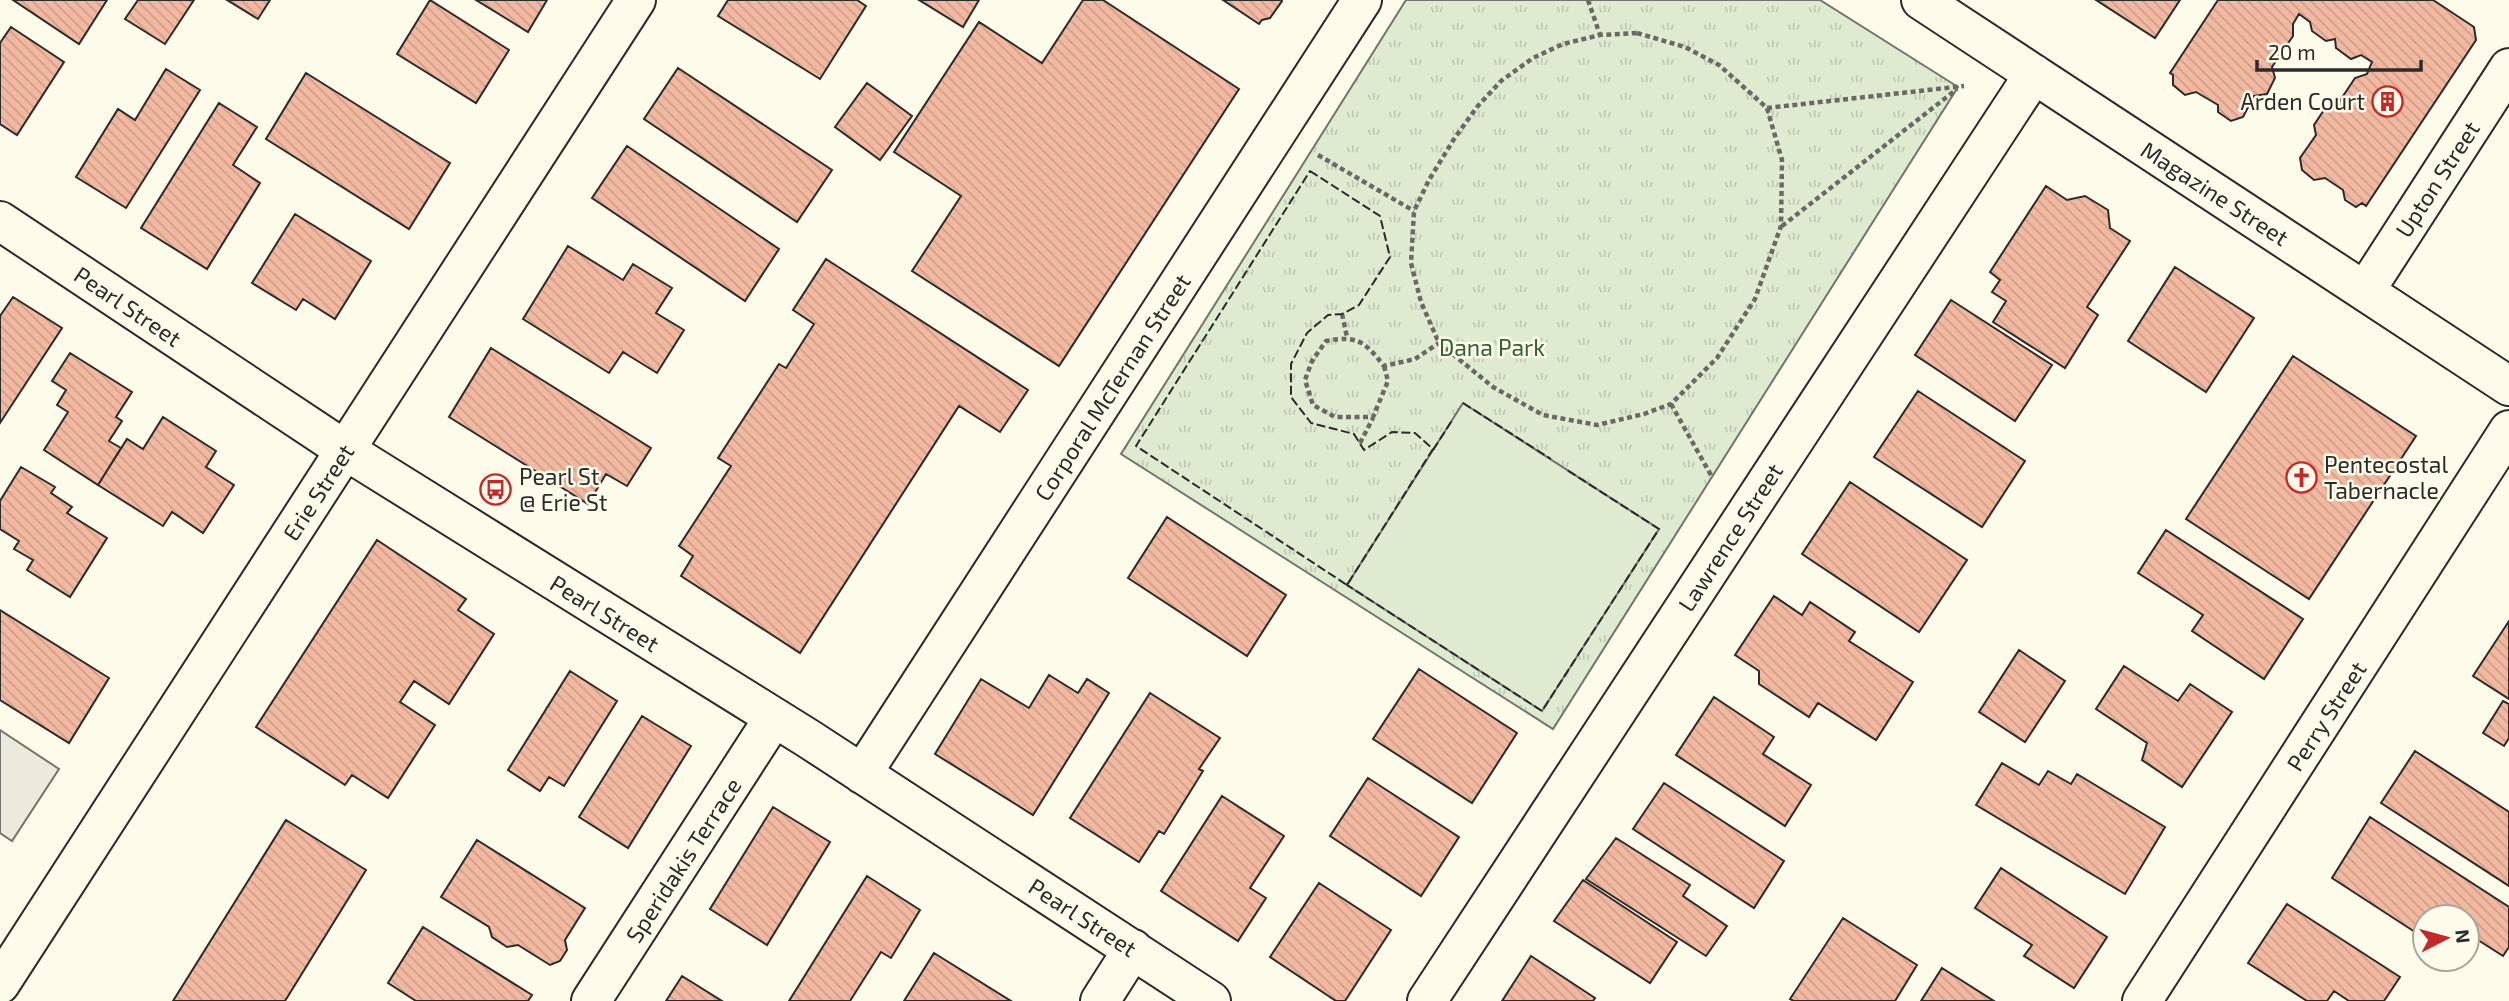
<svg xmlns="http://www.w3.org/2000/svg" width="2509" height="1001" font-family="'Exo 2',sans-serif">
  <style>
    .park { fill: url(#park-tufts); stroke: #74746e; stroke-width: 2 }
    .pitch { fill: #deebd1; stroke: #74746e; stroke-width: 2 }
    .parking { fill: #eceadb; stroke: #74746e; stroke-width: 2 }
    .building { fill: url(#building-back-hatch); stroke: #2b2b2b; stroke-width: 2 }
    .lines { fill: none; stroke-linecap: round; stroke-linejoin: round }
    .minor-casing { stroke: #2b2b2b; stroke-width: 42 }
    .path { stroke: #6a6964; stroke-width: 4.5; stroke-dasharray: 5 3.5; stroke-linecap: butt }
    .minor { stroke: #fdfbea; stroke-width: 38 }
    .fence { stroke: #2b2b2b; stroke-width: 2; stroke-dasharray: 9 3.5; stroke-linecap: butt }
    .labels { text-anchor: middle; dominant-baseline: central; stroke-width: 5; stroke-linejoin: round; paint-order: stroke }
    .poi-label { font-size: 23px; fill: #2b2b2b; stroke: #fdfbea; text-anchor: start }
    .street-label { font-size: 23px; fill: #2b2b2b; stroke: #fdfbea }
    .park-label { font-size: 23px; fill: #34623c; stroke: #fdfbea }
  </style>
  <defs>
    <pattern id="park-tufts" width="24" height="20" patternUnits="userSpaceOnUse" patternTransform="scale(1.75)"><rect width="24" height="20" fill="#deebd1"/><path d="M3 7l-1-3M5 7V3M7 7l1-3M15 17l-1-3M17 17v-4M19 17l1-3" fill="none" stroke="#bfcab4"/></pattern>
    <pattern id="building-back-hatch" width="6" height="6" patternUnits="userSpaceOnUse" patternTransform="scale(1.75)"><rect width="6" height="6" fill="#f2b8a0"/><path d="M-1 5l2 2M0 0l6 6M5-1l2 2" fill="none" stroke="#d09e8a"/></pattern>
  </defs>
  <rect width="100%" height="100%" fill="#fdfbea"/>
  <path class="park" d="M1406,0H1820L1958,87L1553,729L1121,454Z"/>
  <path class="pitch" d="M1463,403L1659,529L1542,711L1347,585Z"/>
  <path class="parking" d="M0,730L59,769L12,841L0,833Z"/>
  <path class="building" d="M13,0H107L79,44Z
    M138,0H194L165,44L125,19Z
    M227,0H270L258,19Z
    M430,0L509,50L476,103L397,54Z
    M476,0H547L528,32Z
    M728,0H857L866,6L820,79L718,16Z
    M919,0H979L963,27Z
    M1083,0H1103L1239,89L1059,366L912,271L961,196L894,152L979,22L1042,63Z
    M1223,0H1281L1282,1L1270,18L1262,20L1259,24Z
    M2096,0H2180L2155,38Z
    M2218,0H2433L2474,27L2476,40L2366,206L2362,203L2356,207L2345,200L2343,190L2325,178L2314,180L2302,170L2300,158L2316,135L2314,125L2324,110L2335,108L2355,78L2367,74L2372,62L2361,55L2351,59L2336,48L2335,39L2326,41L2312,31L2310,22L2299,14L2293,24V36L2272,67L2275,78L2267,94L2254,96L2243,117L2231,121L2218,112V105L2196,92L2185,95L2173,85V75L2170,73Z
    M11,27L64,62L17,135L0,124V43Z
    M678,68L832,170L797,222L644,119Z
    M166,69L200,90L126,208L76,177L118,109L135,120Z
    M306,73L450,163L409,229L266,139Z
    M867,83L912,116L880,160L835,127Z
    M219,103L257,127L233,165L260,183L207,269L141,228Z
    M627,146L779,249L745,301L592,198Z
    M2046,186L2067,200L2085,196L2108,210L2110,228L2130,241L2087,307L2098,315L2065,368L1993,322L2006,301L1992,292L2000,280L1990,272Z
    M295,214L371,261L335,319L303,299L296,310L252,283Z
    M568,246L623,280L633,264L672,288L656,313L684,330L657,373L623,352L609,373L523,319Z
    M826,259L1028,390L1000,432L959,406L800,653L681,576L693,556L679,546L731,466L718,458L779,364L786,368L814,324L793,310Z
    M2175,267L2254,318L2206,392L2128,341Z
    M13,297L62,328L0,423V316Z
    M1951,300L2052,365L2015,421L1915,355Z
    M491,348L651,448L627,486L606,474L588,504L449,417Z
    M70,353L132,392L116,417L122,421L109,441L121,448L98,485L44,450L68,412L57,405L66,390L52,381Z
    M2293,356L2416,436L2309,599L2186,519Z
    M1918,391L2025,461L1982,527L1874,457Z
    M163,417L216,451L206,467L234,485L203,533L172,512L163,526L98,485L127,439L143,449Z
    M21,467L55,487L51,493L72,507L67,513L107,538L70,597L27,570L33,560L14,549L19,541L0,529V501Z
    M1850,482L1967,560L1919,632L1802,554Z
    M1167,517L1286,595L1247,656L1128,578Z
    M2166,530L2303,619L2264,679L2192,631L2203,615L2138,573Z
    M377,540L466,599L458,610L494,634L449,704L414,681L400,702L435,725L388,798L352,775L345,785L256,727Z
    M1774,596L1802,615L1810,602L1855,632L1849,641L1913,682L1876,740L1818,703L1809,717L1759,684V671L1735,655Z
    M0,610L109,678L69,743L0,700Z
    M2509,621V699L2473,676Z
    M2019,650L2065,681L2025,742L1979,712Z
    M2124,666L2178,701L2190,684L2232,712L2182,787L2142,760L2147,743L2096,709Z
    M1419,669L1517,733L1472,803L1373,739Z
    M570,671L617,701L564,786L549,777L540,791L508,770Z
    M1049,675L1078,693L1087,679L1109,693L1033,815L935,754L981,679L1029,708Z
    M1150,693L1220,738L1199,769L1203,771L1164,834L1159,831L1139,862L1070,818Z
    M1714,697L1774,737L1763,754L1811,785L1785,826L1676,755Z
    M2503,701L2509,704V738L2504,746L2483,733Z
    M642,716L691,746L628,848L579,817Z
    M2415,751L2509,812V886L2381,803Z
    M2002,763L2039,785L2048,771L2071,784L2077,774L2165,827L2125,894L1976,805Z
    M1368,778L1459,837L1421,896L1330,836Z
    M1664,783L1784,861L1754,908L1633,829Z
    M1222,796L1284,836L1250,888L1266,898L1238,941L1161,891Z
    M773,807L830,842L767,945L710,909Z
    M2370,817L2509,907V947L2503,956L2467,933V917H2442L2434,911L2430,917H2425V924L2418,934L2332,878Z
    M286,820L366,870L285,1001H173Z
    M1616,838L1690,885L1683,896L1727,926L1706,956L1586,879Z
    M477,840L585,908L565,940L567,950L560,961L550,965L518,945L507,947L492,937L489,927L441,897Z
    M2001,868L2107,937L2074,988L2024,956L2032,945L1975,908Z
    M867,876L920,910L891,958L881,952L850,1001H789Z
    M1583,880L1677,942L1650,983L1554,921Z
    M1319,883L1391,930L1345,1001H1336L1270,957Z
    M2287,904L2400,977L2384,1001H2349L2334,991L2327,1001H2307L2248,963Z
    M1843,918L1917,965L1895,1001H1794L1790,999Z
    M423,927L532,995L528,1001H416L388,983Z
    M934,953L1011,1001H904Z
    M1531,956L1595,998L1593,1001H1502Z
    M1942,968L1994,1001H1921Z
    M682,976L722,1001H666Z"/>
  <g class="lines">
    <defs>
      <path id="minor" d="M1921,0L2509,386
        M0,221L345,450L809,739L1211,1001
        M2365,291L2509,68
        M862,774L1362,0
        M0,984L636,0
        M591,1001L773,719
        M1100,1001L1133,949
        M1427,1001L2034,74
        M2142,1001L2509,430"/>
    </defs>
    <use href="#minor" class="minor-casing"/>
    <path class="path" d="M1588,0L1600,35
      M1637,33L1685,47L1719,65L1767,108L1782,160L1781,226L1755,299L1717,358L1671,404L1644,414L1597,425L1543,415L1493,387L1439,343L1421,302L1411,263L1414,211L1429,180L1454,139L1477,107L1501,81L1533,58L1563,44L1600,35Z
      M1767,108L1964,86
      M1318,155L1414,211
      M1782,226L1957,89
      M1342,314L1347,337
      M1384,366L1388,381L1373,417H1335L1313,405L1305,380L1312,361L1326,341C1358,335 1365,342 1384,366L1415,359L1439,343
      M1671,404L1712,477
      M1360,443L1373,418"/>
    <use href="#minor" class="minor"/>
    <path class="fence" d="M1310,171L1380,216L1390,257L1359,305L1342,314L1328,315L1307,333L1291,364V397L1311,423L1354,434L1364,450L1392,432L1415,433L1433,449L1347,585L1136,446Z
      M1463,403L1551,459
      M1433,450L1453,419
      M1348,583L1347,585L1542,711L1659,529L1567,470"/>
  </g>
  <defs>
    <symbol id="building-ring" viewBox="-11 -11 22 22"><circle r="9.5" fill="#fdfbea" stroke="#c62828" stroke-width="1.5"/><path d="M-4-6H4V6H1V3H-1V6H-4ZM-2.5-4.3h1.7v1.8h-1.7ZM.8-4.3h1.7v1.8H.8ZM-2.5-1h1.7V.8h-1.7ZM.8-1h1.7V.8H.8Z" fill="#c62828"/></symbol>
    <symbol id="church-ring" viewBox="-11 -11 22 22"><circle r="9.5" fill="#fdfbea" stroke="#c62828" stroke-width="1.5"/><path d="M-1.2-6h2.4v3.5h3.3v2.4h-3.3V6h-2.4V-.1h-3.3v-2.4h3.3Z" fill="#c62828"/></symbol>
    <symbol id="bus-ring" viewBox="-11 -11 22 22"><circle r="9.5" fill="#fdfbea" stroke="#c62828" stroke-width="1.5"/><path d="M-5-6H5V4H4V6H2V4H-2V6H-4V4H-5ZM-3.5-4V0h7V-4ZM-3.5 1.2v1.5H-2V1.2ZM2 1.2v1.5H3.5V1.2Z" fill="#c62828"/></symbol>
  </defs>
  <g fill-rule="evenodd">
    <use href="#building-ring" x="2370" y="84" width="35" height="35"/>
    <use href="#church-ring" x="2284" y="460" width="35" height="35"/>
    <use href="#bus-ring" x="478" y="472" width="35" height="35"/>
  </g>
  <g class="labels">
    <g class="poi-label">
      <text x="2365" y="101" text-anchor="end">Arden Court</text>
      <text x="2324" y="464">Pentecostal<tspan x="2324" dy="26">Tabernacle</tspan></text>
      <text x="519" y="476">Pearl St<tspan x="519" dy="26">@ Erie St</tspan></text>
    </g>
    <g class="street-label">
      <text transform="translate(2437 179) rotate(-57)">Upton Street</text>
      <text transform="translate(2215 193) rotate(33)">Magazine Street</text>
      <text transform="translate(128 306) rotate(34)">Pearl Street</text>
      <text transform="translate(1112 387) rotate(-57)">Corporal McTernan Street</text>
      <text transform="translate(318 492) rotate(-57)">Erie Street</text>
      <text transform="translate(1730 537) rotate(-57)">Lawrence Street</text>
      <text transform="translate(605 613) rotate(32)">Pearl Street</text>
      <text transform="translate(2326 716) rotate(-57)">Perry Street</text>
      <text transform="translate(683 860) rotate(-57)">Speridakis Terrace</text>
      <text transform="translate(1083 917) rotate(33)">Pearl Street</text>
    </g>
    <g class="park-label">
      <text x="1492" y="347">Dana Park</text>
    </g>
  </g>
  <g transform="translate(2446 938) rotate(84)"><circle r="33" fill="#fdfbea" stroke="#a9a89e" stroke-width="2"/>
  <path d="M0-5L12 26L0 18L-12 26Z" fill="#c62828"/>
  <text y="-10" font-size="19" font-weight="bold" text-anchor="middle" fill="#2b2b2b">N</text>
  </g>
  <path d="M2257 60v10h164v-10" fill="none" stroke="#2b2b2b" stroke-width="3.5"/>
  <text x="2268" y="60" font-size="21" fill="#2b2b2b" stroke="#fdfbea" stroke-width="5" paint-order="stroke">20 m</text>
</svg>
